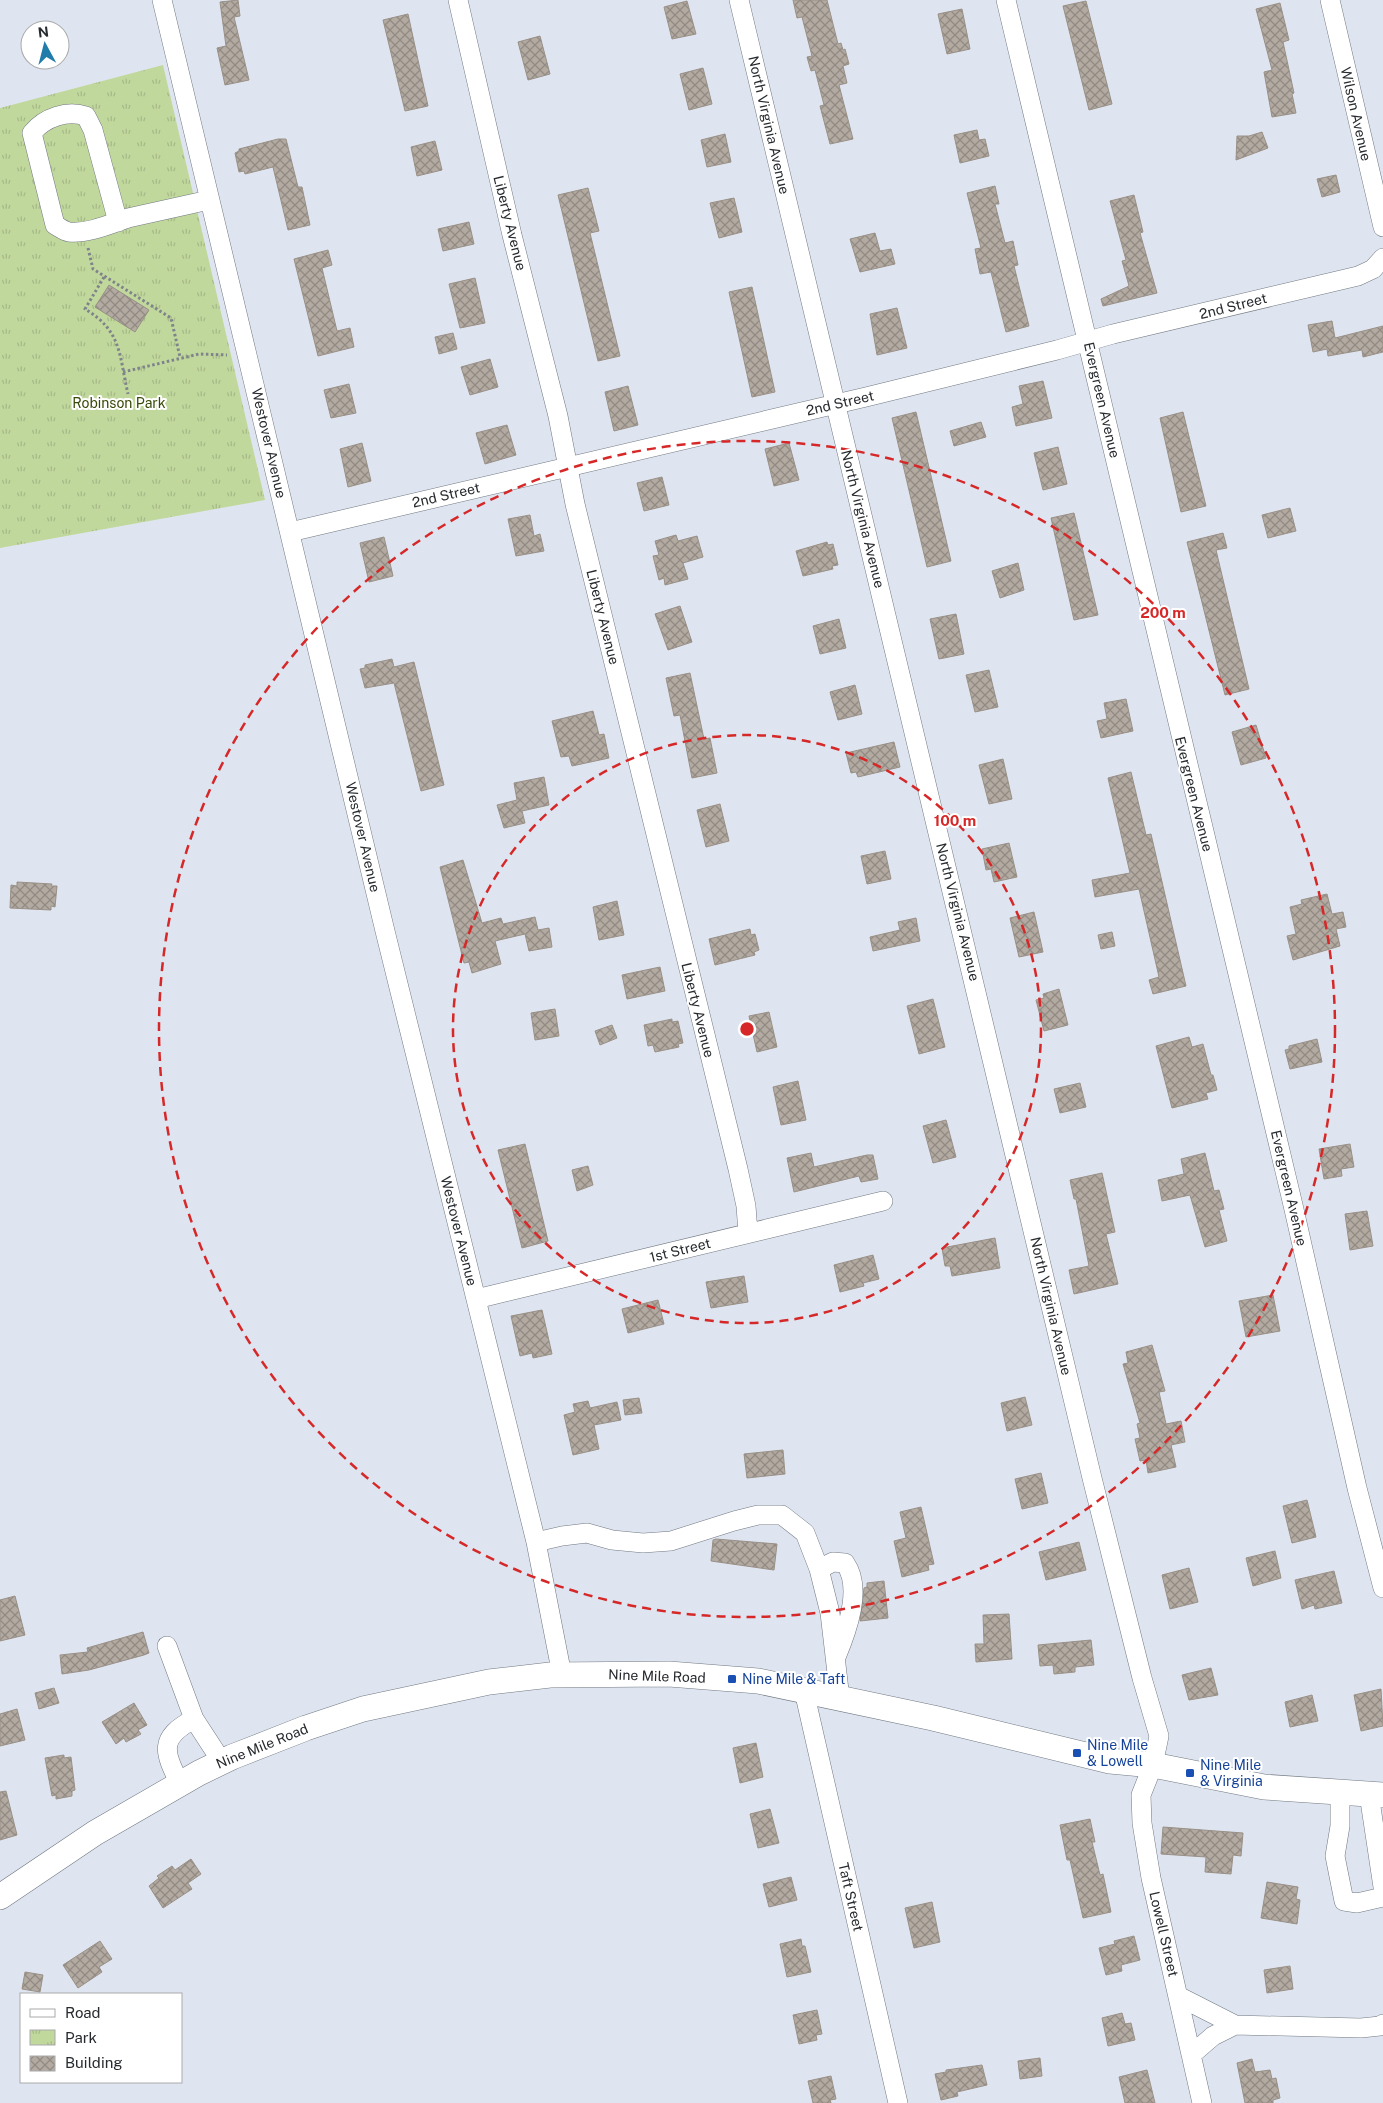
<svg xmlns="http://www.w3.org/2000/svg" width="1383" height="2103" font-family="'Public Sans',sans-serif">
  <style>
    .park { fill: url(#park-tufts) }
    .building { fill: url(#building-cross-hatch); stroke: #999087 }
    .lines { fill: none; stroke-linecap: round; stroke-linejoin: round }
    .minor-casing { stroke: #727982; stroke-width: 20 }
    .major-casing { stroke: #727982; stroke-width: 26 }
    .path { stroke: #7f848b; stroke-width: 3; stroke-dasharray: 2.5 2.5; stroke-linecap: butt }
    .minor { stroke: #fff; stroke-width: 19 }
    .major { stroke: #fff; stroke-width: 25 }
    .ring { fill: none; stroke: #d62828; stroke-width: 2.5; stroke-dasharray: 9 6 }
    .transit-dot { fill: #1a4fb4; stroke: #fff; stroke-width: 2 }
    .labels { text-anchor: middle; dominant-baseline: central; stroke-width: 4; stroke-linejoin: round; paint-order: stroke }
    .street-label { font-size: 14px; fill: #272a2e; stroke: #fff }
    .park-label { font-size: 14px; fill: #384a07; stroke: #fff }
    .transit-label { font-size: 14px; fill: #164399; stroke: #fff; text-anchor: start }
    .centre { fill: #d62828; stroke: #fff; stroke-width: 2.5 }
    .ring-label { font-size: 15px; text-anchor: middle; font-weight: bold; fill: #d62828; stroke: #fff; stroke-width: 4; stroke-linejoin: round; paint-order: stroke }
  </style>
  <defs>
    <pattern id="park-tufts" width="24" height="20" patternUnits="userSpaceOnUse" patternTransform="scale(1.25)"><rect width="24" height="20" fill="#c1d89d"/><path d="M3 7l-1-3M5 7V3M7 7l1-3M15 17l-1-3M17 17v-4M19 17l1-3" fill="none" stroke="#a6ba88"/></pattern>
    <pattern id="building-cross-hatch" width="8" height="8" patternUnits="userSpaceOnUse" patternTransform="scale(1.25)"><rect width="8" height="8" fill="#b3aaa1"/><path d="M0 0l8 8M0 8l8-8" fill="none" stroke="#928b84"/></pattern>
  </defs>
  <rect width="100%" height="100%" fill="#dee5f0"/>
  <path class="park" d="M163,65L265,500L0,548V108Z"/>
  <path class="building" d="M238,0L240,16L234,17L249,80L225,85L217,48L226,46L220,2Z
    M793,0H827L838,44L841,43L843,50L845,49L849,64L843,66L847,83L839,85L853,139L830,144L820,106L824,105L815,70L811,71L807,57L812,56L802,17L797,18Z
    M687,1L696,34L672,39L664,7Z
    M1086,1L1112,104L1089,110L1063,6Z
    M1280,3L1289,40L1283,42L1294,93L1292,94L1296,113L1272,117L1264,72L1272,70L1256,9Z
    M962,9L970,49L947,54L938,14Z
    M408,14L428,106L405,111L383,20Z
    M540,36L550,74L528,80L518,42Z
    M703,68L712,104L689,110L680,74Z
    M977,130L979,140L985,139L989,156L960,163L954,135Z
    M1262,132L1268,148L1236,160L1237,136H1249Z
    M725,134L731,162L707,167L701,140Z
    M278,139H286L298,187H302L310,225L288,230L273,167L245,174L244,171L239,172L235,153L239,151V149Z
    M435,141L442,170L417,176L411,147Z
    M1336,175L1340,192L1322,197L1317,179Z
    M995,186L999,204H995L1005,243L1013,241L1018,265L1014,266L1029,326L1006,332L991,272L980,274L975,249L981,248L967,193Z
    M588,188L599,231L590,233L620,356L598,361L558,195Z
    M1134,195L1143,232L1140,233L1157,293L1103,306L1101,299L1129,286L1122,261L1126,260L1110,201Z
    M734,198L742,232L719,238L710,203Z
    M469,222L474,244L443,251L438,229Z
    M875,233L880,251L891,249L895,264L860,272L850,239Z
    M328,250L332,265L322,268L337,331L350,328L354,347L318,356L294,259Z
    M475,278L485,323L460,328L449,284Z
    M109,285L149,310L135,332L95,307Z
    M752,287L775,392L752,397L729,292Z
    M897,308L907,348L877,355L870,314Z
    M1332,321L1335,338L1383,326V352L1363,357L1362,350L1328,356L1327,349L1313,352L1308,325Z
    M453,333L457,349L439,354L435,337Z
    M490,359L498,387L470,395L461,367Z
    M1043,381L1052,418L1016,426L1012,407L1023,404L1019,386Z
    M349,384L356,413L331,418L324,390Z
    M628,386L638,425L614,431L605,392Z
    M916,412L951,561L927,567L892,418Z
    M1183,412L1206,506L1181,512L1160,418Z
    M981,422L986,437L954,446L950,431Z
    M507,425L516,455L485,464L476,433Z
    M362,443L371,481L348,487L340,449Z
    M789,443L799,480L774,486L765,449Z
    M1058,447L1067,484L1043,490L1034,453Z
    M662,477L669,505L644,511L637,483Z
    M1290,508L1296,531L1268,538L1262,515Z
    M1074,513L1098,615L1074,620L1051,518Z
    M530,515L534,536L540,534L544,551L516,556L508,519Z
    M1223,533L1227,548L1216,550L1249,689L1225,695L1187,542Z
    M676,535L678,541L697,536L703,557L683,563L688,579L665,585L664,578L659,580L653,556L659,555L655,541Z
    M384,537L393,576L369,582L360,543Z
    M827,542L828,545L833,544L838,565L832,566L833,569L803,576L796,551Z
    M1018,563L1024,590L1000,598L992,571Z
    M680,606L692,642L668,650L655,614Z
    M956,614L964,654L939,659L930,619Z
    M839,619L846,648L820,654L813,626Z
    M392,659L394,667L414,662L444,785L421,791L394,683L365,688L360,669L365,668V665Z
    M989,670L998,707L975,712L966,675Z
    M690,673L704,739L710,738L717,773L692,778L680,715L674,716L666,678Z
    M855,685L862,714L838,720L830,692Z
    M1126,699L1133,731L1101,738L1097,721L1107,719L1104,703Z
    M593,711L599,735L604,734L609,758L572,766L569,756L561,757L552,721Z
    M1256,725L1266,758L1241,765L1232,732Z
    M894,742L900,767L858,777L856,772L851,773L846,753Z
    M1003,759L1012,799L989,804L979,765Z
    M1131,772L1146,835L1151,834L1186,986L1153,994L1149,980L1159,977L1139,889L1095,897L1092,880L1130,873L1108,778Z
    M544,777L549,805L522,811L525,823L504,828L497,805L517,800L514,783Z
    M720,804L729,841L706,847L697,810Z
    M1009,843L1017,877L994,882L991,869L986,870L982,849Z
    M885,851L891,879L867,884L861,856Z
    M463,860L482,923L501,918L503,924L535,917L538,930L549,928L552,947L529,951L525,934L495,941L501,964L472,973L469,962L464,963L440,867Z
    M17,882L52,884L51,886H57L55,907L51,906V910L10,908L11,885L17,886Z
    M1327,894L1332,914L1343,912L1346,927L1336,929L1340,946L1293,960L1287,936L1296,934L1290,907L1302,904L1301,900Z
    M617,901L624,935L599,940L593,907Z
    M1034,912L1043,952L1019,957L1010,918Z
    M916,918L920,941L873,951L870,937L900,930L898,922Z
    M750,929L751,935L755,934L759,950L754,952L755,955L715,965L709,939Z
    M1112,932L1115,946L1101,949L1098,935Z
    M660,967L665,991L627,999L622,975Z
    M1059,989L1068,1025L1044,1031L1036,1000L1044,998L1043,994Z
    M933,999L945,1047L919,1054L907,1006Z
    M555,1009L559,1036L535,1040L531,1013Z
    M769,1012L777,1047L757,1052L749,1016Z
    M672,1019V1022L678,1021L683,1043L678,1044L679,1047L655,1052L653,1045L648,1046L644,1025Z
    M612,1025L617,1038L600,1045L595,1031Z
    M1189,1037L1192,1047L1203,1044L1211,1075H1213L1217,1090L1206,1093L1208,1099L1172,1108L1156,1046Z
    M1317,1039L1322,1062L1290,1069L1285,1050L1289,1049V1046Z
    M798,1081L806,1120L781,1125L773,1087Z
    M1080,1083L1086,1107L1060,1113L1054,1089Z
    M946,1120L956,1157L933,1163L923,1126Z
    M525,1144L548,1241L522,1248L498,1150Z
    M1350,1144L1354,1167L1341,1169L1342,1176L1324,1179L1319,1149Z
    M811,1153L814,1167L867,1155H873L878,1179L861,1182L859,1176L794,1192L787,1158Z
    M1205,1153L1214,1191L1219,1190L1224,1209L1219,1210L1227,1241L1205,1247L1190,1195L1162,1201L1158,1180L1184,1174L1181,1159Z
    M588,1166L593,1185L577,1191L572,1170Z
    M1102,1173L1115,1232L1106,1234L1118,1284L1074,1294L1069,1270L1089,1266L1076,1199H1074L1070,1180Z
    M1367,1211L1373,1246L1350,1250L1345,1214Z
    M995,1238L1000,1268L952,1276L950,1266H945L942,1248Z
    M873,1255L879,1279L863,1283L864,1286L840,1292L834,1265Z
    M744,1276L748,1302L711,1308L706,1282Z
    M1273,1295L1280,1331L1246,1337L1239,1301Z
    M658,1300L664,1324L628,1333L622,1309Z
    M542,1310L552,1354L533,1358L532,1353L520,1356L511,1316Z
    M1152,1345L1165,1391L1159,1392L1166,1424L1181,1421L1185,1442L1171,1445L1176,1467L1148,1473L1146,1460L1140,1461L1135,1439L1140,1438L1137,1424L1140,1423L1123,1364L1128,1363L1126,1352Z
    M1025,1397L1032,1425L1007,1431L1001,1403Z
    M639,1398L642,1413L625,1415L623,1400Z
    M588,1401L590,1408L617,1402L621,1420L594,1425L599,1449L573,1455L564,1415L575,1412L573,1404Z
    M783,1450L785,1474L747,1478L744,1454Z
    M1041,1473L1048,1503L1022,1509L1015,1479Z
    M1307,1500L1316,1537L1292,1543L1283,1506Z
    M921,1507L934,1564L928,1565L929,1570L902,1577L894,1541L906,1538L900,1512Z
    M716,1539L777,1544L774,1570L711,1561L713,1540Z
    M1079,1542L1086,1570L1046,1580L1039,1552Z
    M1275,1551L1281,1578L1253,1586L1246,1558Z
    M1189,1568L1198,1602L1170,1609L1162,1575Z
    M1334,1571L1342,1603L1315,1609L1314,1605L1302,1609L1295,1580Z
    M884,1581L888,1618L860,1621L864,1588L867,1587V1583Z
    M15,1596L25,1635L0,1641V1600Z
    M1009,1614L1012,1659L976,1662L975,1644H984L983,1615Z
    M143,1632L149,1653L144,1655L89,1670L62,1674L60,1655L88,1652L87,1648Z
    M1091,1640L1094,1665L1075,1667V1672L1054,1674L1053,1665L1040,1666L1038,1645Z
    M1211,1668L1218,1695L1189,1700L1182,1675Z
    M54,1688L59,1703L39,1709L35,1693Z
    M1381,1689L1383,1726L1361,1731L1354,1695Z
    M1312,1695L1318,1721L1290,1727L1285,1702Z
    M134,1703L147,1725L138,1730L141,1734L126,1742L124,1738L116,1744L102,1722Z
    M17,1709L25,1740L0,1746V1714Z
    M756,1743L763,1777L740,1783L733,1748Z
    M64,1755V1758L71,1757L75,1790L72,1791V1796L56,1799V1795L52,1796L45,1758Z
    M6,1791L17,1835L0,1840V1792Z
    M770,1809L779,1843L758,1848L750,1814Z
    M1090,1819L1095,1842H1092L1100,1875L1103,1874L1111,1912L1083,1918L1070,1860H1067L1060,1825Z
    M1163,1827L1243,1833L1241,1856L1233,1855L1231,1874L1205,1872L1206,1857L1161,1854Z
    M191,1859L201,1874L188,1883L192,1889L163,1908L149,1886L159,1878L157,1876L172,1866L175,1870Z
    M791,1877L797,1900L769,1907L763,1884Z
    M1267,1882L1298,1887L1296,1899L1300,1900L1297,1924L1261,1918Z
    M932,1902L940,1942L914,1948L905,1908Z
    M1134,1936L1140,1960L1121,1965L1122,1971L1106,1975L1099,1948L1115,1944L1114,1941Z
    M801,1939L802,1946H805L811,1972L787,1977L780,1944Z
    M100,1941L112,1959L99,1967L102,1972L78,1988L63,1965Z
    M1290,1966L1293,1989L1267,1993L1264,1970Z
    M25,1972L43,1975L40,1992L22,1989Z
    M817,2010L822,2034L816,2035L817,2040L799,2044L793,2015Z
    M1122,2013L1125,2024L1131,2023L1135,2040L1108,2046L1102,2018Z
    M1040,2058L1042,2076L1020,2079L1018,2061Z
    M1252,2059L1255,2072L1270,2070L1272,2079L1276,2078L1280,2098L1273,2100V2103H1245L1237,2063Z
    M982,2065L987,2085L957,2092L958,2096L941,2100L935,2074L946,2072V2070Z
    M1147,2070L1155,2103H1125L1119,2077Z
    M831,2076L836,2099L830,2100L831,2103H813L808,2081Z"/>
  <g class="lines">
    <defs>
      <path id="minor" d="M162,0L385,931L536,1542L562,1675
        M458,0L512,235L558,416L575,504L738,1169L746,1206L748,1233
        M739,0L1092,1478L1142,1678L1159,1736L1153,1765L1141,1795L1142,1823L1151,1878L1202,2103
        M1006,0L1293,1205L1357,1488L1383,1588
        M1330,0L1383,227
        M118,222L93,130L86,116C67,110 45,117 32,133L55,225C59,227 64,231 69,232C88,234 110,224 128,218L209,200
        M290,532L866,397L1057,350L1113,334L1358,276L1373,269L1383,258
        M476,1299L883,1201
        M536,1542L562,1536L587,1533L612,1540L643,1543L671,1541L734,1521L758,1515H782L805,1533L819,1569L830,1613L840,1699
        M819,1569L833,1562L845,1563C863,1588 847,1631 836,1657
        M167,1646L194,1719L222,1762
        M804,1691L898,2103
        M180,1784C164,1752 158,1738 194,1719
        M1340,1793V1826L1335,1856L1344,1901L1357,1903L1383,1897
        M1369,1794L1383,1887
        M1178,1996L1235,2025L1213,2036L1191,2055
        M1235,2025L1361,2028L1380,2026L1383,2024"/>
      <path id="major" d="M0,1897L95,1833L199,1773L232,1757L306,1728L363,1709L489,1682L550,1675L669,1674L758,1681L933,1718L1110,1761L1153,1765L1264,1787L1383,1795"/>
    </defs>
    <use href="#minor" class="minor-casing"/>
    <use href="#major" class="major-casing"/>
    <path class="path" d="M88,248L93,269L171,318L180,357
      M104,277L85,309C122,331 119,355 128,394
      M123,372L199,354L227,355"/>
    <use href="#minor" class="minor"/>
    <use href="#major" class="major"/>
  </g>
  <g class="ring">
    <circle cx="747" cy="1029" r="294"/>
    <circle cx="747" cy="1029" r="588"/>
  </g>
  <g class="transit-dot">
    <rect x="727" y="1674" width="10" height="10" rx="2.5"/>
    <rect x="1072" y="1748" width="10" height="10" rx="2.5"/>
    <rect x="1185" y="1768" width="10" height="10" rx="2.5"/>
  </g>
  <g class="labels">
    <g class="street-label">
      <text transform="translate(1356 114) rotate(77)">Wilson Avenue</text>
      <text transform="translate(769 125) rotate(77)">North Virginia Avenue</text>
      <text transform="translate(510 223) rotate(76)">Liberty Avenue</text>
      <text transform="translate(1233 306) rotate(-14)">2nd Street</text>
      <text transform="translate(1102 400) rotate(77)">Evergreen Avenue</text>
      <text transform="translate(840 403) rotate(-13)">2nd Street</text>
      <text transform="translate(269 443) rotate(77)">Westover Avenue</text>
      <text transform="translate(446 495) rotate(-13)">2nd Street</text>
      <text transform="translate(863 519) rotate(76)">North Virginia Avenue</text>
      <text transform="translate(603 617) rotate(76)">Liberty Avenue</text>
      <text transform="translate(1194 794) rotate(76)">Evergreen Avenue</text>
      <text transform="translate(363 837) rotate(77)">Westover Avenue</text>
      <text transform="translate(958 912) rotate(76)">North Virginia Avenue</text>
      <text transform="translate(698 1010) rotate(76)">Liberty Avenue</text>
      <text transform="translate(1289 1188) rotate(77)">Evergreen Avenue</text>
      <text transform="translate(459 1231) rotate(76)">Westover Avenue</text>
      <text transform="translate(680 1250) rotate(-14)">1st Street</text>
      <text transform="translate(1051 1306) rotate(77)">North Virginia Avenue</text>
      <text transform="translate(657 1676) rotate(2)">Nine Mile Road</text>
      <text transform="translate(262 1746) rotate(-22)">Nine Mile Road</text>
      <text transform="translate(851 1897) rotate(77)">Taft Street</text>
      <text transform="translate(1164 1934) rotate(77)">Lowell Street</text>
    </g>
    <g class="park-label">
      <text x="119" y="403">Robinson Park</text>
    </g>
    <g class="transit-label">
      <text x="742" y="1679">Nine Mile &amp; Taft</text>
      <text x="1087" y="1745">Nine Mile<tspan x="1087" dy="16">&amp; Lowell</tspan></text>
      <text x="1200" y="1765">Nine Mile<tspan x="1200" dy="16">&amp; Virginia</tspan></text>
    </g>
  </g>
  <circle cx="747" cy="1029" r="8" class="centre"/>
  <g class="ring-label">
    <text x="1163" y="618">200 m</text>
    <text x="955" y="826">100 m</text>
  </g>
  <rect x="20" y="1993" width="162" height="90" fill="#ffffff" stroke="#a9aaab"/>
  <rect x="30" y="2009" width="25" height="8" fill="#ffffff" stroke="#a9aaab"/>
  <text x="65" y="2018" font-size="15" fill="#272a2e">Road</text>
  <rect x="30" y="2030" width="25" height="15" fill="url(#park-tufts)" stroke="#a9aaab"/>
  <text x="65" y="2043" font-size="15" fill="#272a2e">Park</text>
  <rect x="30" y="2056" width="25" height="15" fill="url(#building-cross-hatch)" stroke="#a9aaab"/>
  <text x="65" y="2068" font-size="15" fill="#272a2e">Building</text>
  <g transform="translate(45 45) rotate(353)"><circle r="24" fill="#ffffff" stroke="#a9aaab"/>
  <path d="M0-4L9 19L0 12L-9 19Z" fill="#207caa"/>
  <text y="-8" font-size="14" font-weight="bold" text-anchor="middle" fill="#272a2e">N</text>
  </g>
</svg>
